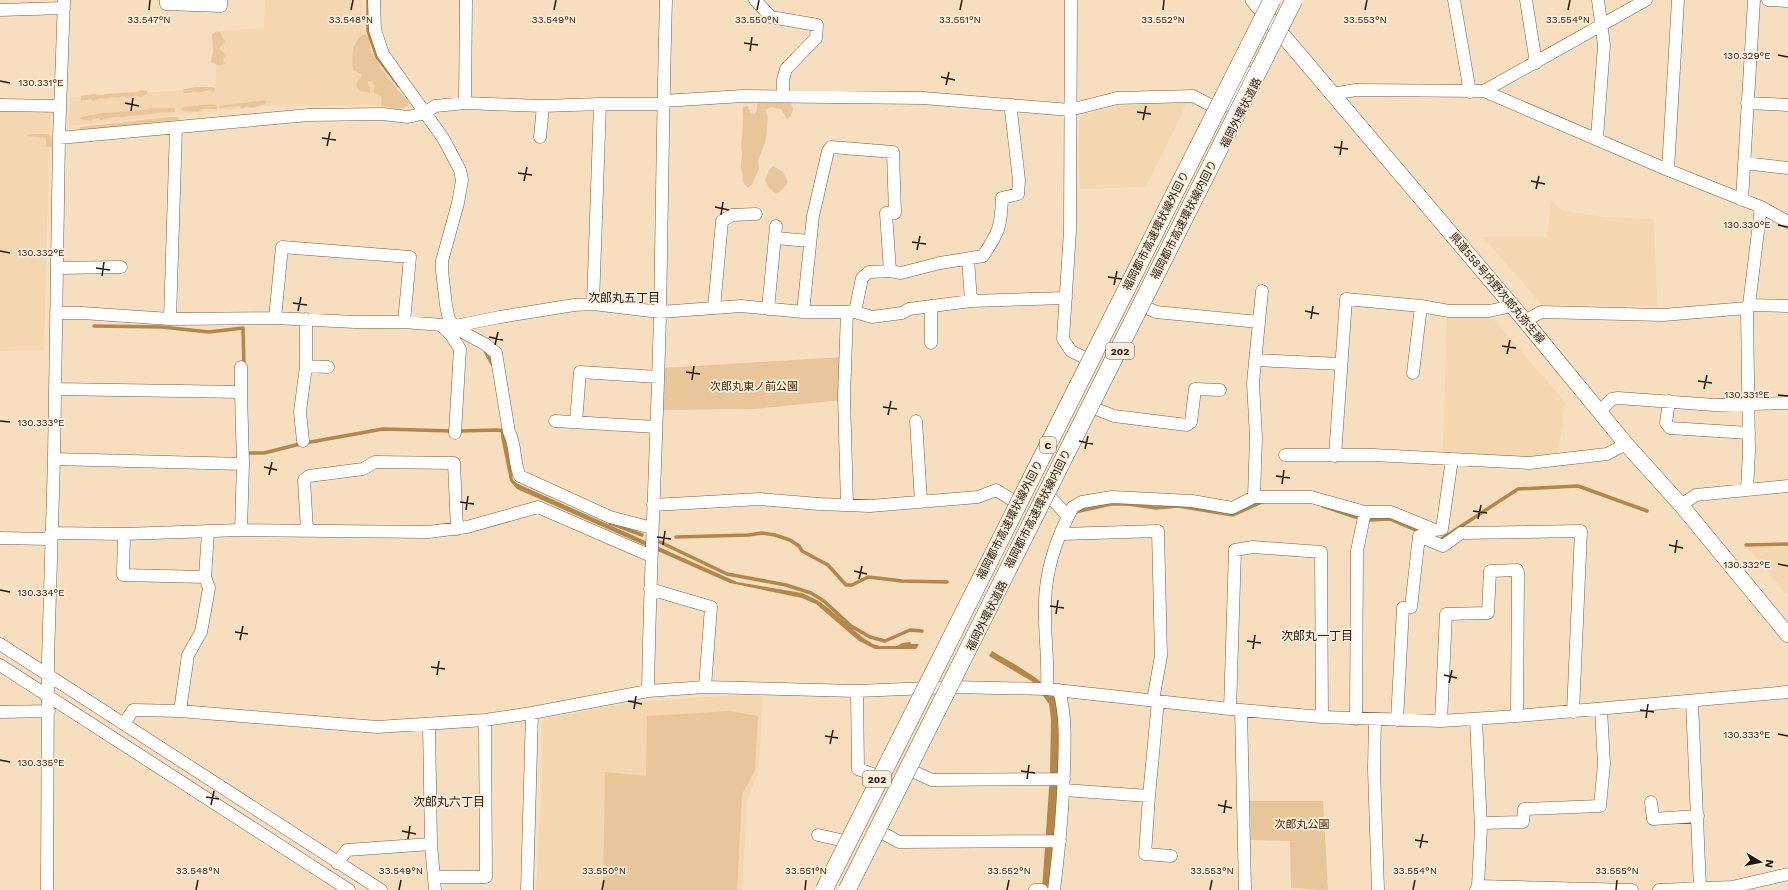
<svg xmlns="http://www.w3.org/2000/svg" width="1788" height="890" font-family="'Work Sans','Noto Sans JP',sans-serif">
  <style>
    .built { fill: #f4d6b0 }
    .green { fill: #e8c69a }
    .water { fill: #b48748 }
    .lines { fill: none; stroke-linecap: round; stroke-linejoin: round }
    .stream { stroke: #b48748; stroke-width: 3.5 }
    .minor-casing { stroke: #755f44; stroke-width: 13 }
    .major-casing { stroke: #755f44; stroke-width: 16 }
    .highway-casing { stroke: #755f44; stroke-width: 18 }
    .minor { stroke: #fff; stroke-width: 12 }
    .major { stroke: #fff; stroke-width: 15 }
    .highway { stroke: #fff; stroke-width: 17 }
    .highway-bridge-casing { stroke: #755f44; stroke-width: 18; stroke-linecap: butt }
    .highway-bridge { stroke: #fff; stroke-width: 17 }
    .ticks { fill: none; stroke: #231a0f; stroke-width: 1.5 }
    .labels { text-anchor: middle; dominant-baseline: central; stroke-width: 3.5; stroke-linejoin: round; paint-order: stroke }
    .shield { fill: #fcedda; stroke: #64594c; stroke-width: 1 }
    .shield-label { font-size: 10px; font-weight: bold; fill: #231a0f }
    .street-label { font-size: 11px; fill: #231a0f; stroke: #fcedda }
    .park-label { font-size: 11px; fill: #3a260a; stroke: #fcedda }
    .neighbourhood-label { font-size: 12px; fill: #231a0f; stroke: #fcedda }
    .ticks-label { font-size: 10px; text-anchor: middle; fill: #231a0f; stroke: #fcedda; stroke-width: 3.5; stroke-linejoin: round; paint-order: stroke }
  </style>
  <rect width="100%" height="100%" fill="#f7debf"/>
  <path class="built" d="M265,0H362V30L371,61L406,109L383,105L261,106L69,126L70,98L215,88L218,31L264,28Z
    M1158,103H1187L1146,187L1080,189L1079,121L1083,115L1118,106Z
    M0,111L50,113L44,350L0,351Z
    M1551,201L1563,211L1604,217L1654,219L1657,306L1542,305L1483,237H1547Z
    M1447,314L1491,316L1565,402L1558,457L1516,463L1443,453Z
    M1747,547H1788V596L1758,560Z
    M721,696H762L760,752L757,776L747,800L742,890H536L542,775V723L546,718L640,702Z"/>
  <path class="green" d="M217,31L221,33L225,42L219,48L225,55L223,61L225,64L219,66L211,62L213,51L212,34Z
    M365,34L369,37L371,53L374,54C376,64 400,93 408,101V106L398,109L381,106L382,97L373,92L375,87L372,82L368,81V84L370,88V93L360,91C353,84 358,82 362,75L353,70C351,57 352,39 365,34Z
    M196,87H214L215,90L213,92L208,90L199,93L193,91L190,93H184L183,91L184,89Z
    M141,90L147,91V94L141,97L136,95L128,98L122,96L119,98L111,97L106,99L100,98L93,101L90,99L81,101V96L93,94L103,95L105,94L137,92Z
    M265,100L267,103C266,104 252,108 251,108L247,106L242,109L240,106L220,108L219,106Z
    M778,102L791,103L793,109L791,116L787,119L781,109L771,107L765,110L768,116L767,130L765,143L758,160L759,169L752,184L748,188L742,181C744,176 742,174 741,168C740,161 744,155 741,148C742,137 744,118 742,108L748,106L750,113L755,114L757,109V103Z
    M211,104L216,105L217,109H203L198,112L183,111L181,109L184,107Z
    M150,108H175V112L154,113C150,115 133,115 127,116L125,117H113L100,120L99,118L92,119V121L80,119L81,117L102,113L147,110Z
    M170,117H178L179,120L81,130L80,127Z
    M32,134H46L51,136L52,144L51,147H46V138L27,136V135Z
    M773,166L783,172L788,182L780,192L775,193L769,188L765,180L769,170Z
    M842,357V400L755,409L662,410L663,368Z
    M730,711L758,716L755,770L742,794L737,890H603L605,772L646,776L647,716Z
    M1250,801H1323L1328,890L1291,888L1290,841L1251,840Z"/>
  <path class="water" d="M501,428H504L513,480L518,484L737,582L802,593L817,600L827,607L862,637L873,644L880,646H897L902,643L910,642L911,644H919L916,649H875L859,641L816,604L802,598L730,583L517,489L510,481L501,437Z
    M992,651C1010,662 1042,678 1053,695C1068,716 1052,859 1049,890H1042L1050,774L1051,719L1049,704L1033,682L989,656Z"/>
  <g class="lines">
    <path class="stream" d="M368,0V31L377,57L399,86
      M94,326L162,327L209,332L243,328L244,366
      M485,351L492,364
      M458,431L497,430L503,431
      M305,443L383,429L453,431
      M246,452L247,453H264L300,444
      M1323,506L1355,517L1369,520L1390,519L1420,532
      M1075,512L1111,504H1128L1156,508L1178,506L1233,515L1264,501
      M610,523L642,535
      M676,537L749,535L762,533L775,535L790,540L799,546L802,551L828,565L846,585H852L868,577L902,581L947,582
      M1437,539L1440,540L1518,489L1578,486L1647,511
      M660,542L727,574L786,585L811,593L824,601L851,626L870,637L885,641L910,630L922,631
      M1746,545L1788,544"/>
    <defs>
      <path id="minor" d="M166,0V4L221,6V0
        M374,0L375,30L383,54L443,138L460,170L462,180L458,203L442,261V271L446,305L449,320L455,326L466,334L485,344L496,353L509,432C517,447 513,462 520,476L610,517L652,528
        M755,0L771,17L817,25L816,38L786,69L783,80V96
        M1071,0L1070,231L1063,339L1071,351L1089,360
        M1454,0L1470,92
        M1526,0L1536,63
        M1768,0L1788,1
        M0,10L64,8
        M1484,91L1646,0
        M1332,94L1356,90L1484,91L1668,170L1761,207L1788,222
        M663,101L743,96L923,98L1070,110L1117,98L1193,96L1216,108
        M465,103L466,0
        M1747,103L1788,105
        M0,105L60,106
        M540,137L543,106
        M59,138L309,115L383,114L408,117L425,113L435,106L465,103L543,106L600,104H663
        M1597,138L1604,45L1598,0
        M1744,163L1788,168
        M1668,170L1678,0
        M1742,200L1754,0
        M776,238L809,241
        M968,259L971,301
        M57,268L121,267
        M890,271L901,273L940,263L983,256C999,232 1001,227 1002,198L1018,194L1019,180L1011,111L1012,105
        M593,304L600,104
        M1749,305L1788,306
        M931,306V343
        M1143,306L1156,312L1259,322
        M714,308L722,221L732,215L756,214
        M1747,308L1749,452L1747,490
        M768,309L776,226
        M803,312L813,216L828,151L831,147L893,152L895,213H886L890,271L869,272L862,278L855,312
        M847,312L844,397L847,505
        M56,313H82L170,319L275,318L355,322H404L455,326L500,317L574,305L593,304L660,312L741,306L803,312H855L872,317L902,313L909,309L971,301L1066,298
        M275,318L282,247L410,257L404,322
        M170,319L176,128
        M1525,321L1541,312L1663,315L1747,308L1749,305L1761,207
        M442,326L451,335L460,349L455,433
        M1256,360L1341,364
        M306,366L328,367
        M1413,373L1421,306
        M55,389L241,392L243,464L241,530
        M241,392V367
        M1669,401L1666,423L1670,428L1749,433
        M1091,407L1114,416L1187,425L1191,422L1195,389L1220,390
        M1600,411L1612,399L1618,398L1715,405L1788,403
        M555,421L656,427
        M916,421L921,502
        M576,422L580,372L658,377
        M303,441L300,412L306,366V319
        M1285,455H1373L1529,463L1607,454L1626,444
        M1335,456L1346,299L1421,306L1449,311H1489L1512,306
        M54,459L243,464
        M1048,495L1068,516
        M1254,497L1256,437L1253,383L1262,291
        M653,505L760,499L819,504L870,506L978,497L996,490L1017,503
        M1681,505L1696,495L1788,486
        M307,530L304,480L309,476L363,469L375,462L454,463L457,529
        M51,533L124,534L241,530L429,532L467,527L538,507L651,556
        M124,534L123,575L205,577L209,588L204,616L201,632L188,655L180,711
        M1062,534L1158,531L1161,656L1153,700
        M0,538L51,539
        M205,577L208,532
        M650,589L711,607L705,687
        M0,644L381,890
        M0,665L349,890
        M1047,689C1049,655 1042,621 1046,588C1049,561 1060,531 1073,507L1082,502L1112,497L1192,501L1232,508L1254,497H1311L1365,512H1391L1435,530L1442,529L1452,459
        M648,691C650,565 657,439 660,313C662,208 663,104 666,0
        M857,691L858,769L878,776
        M1158,701L1149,796L1145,854L1171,856
        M1692,701L1700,888
        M1230,709L1235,550L1253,547L1321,552L1322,717
        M1241,710L1245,890
        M0,712L49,711
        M1356,719L1357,551L1365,512
        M1375,719L1374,769L1378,890
        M1476,719L1481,828L1478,886L1476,890
        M1397,720L1403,608L1411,607L1419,536L1443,546L1461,533L1581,531L1573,712
        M1441,721L1446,614L1488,613L1490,571L1517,570L1518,573L1517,716
        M124,724L133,710L180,711L377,727L485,720L532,713L648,691L705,687L857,691L952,687L1047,689L1230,709L1322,717L1441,721L1517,716L1788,692
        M429,724L431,844L435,890
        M910,770L932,780L1064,779
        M1064,790L1149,796
        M1651,802L1653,819L1698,816
        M1481,823L1523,822L1524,809L1600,806L1604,764L1601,709
        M879,831L899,842L1060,841
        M818,835L845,841
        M337,863L347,850L431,844
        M434,877H486L485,720
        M1478,886L1632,890
        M47,890L48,660L54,459L59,138L64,0
        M527,890L532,713
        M1035,890H1042
        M1054,890C1059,850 1063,809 1064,768C1065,743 1066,715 1059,690
        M1659,890L1732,887L1788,874"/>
      <path id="major" d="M1253,0L1525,321L1626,444L1681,505L1788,635"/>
      <path id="highway" d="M1216,108L1238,94L1248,75"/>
    </defs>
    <use href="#minor" class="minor-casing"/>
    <use href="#major" class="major-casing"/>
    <use href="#highway" class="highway-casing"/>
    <use href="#minor" class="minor"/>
    <use href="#major" class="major"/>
    <use href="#highway" class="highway"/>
    <defs>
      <path id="highway-bridge" d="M824,890L1272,0
        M847,890L1294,0"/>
    </defs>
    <use href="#highway-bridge" class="highway-bridge-casing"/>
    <use href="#highway-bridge" class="highway-bridge"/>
  </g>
  <path class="ticks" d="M149,10L150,0M351,10L353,0M554,10L556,0M757,10L759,0M960,10L962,0M1163,10L1164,0M1365,10L1367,0M1568,10L1570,0M744,43L758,45M750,51L752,37M1778,55L1788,57M941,77L955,80M0,81L10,83M946,85L949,72M125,103L139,106M131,111L133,98M1137,112L1151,114M1143,120L1146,106M322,138L336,140M327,146L330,132M1334,147L1348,149M1340,155L1342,141M518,173L532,175M524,181L527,167M1531,181L1545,184M1536,189L1539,176M715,207L729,210M721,215L723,202M1778,225L1788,227M912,242L926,244M917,250L920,236M0,251L10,253M96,268L110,270M102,276L104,262M1108,277L1122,279M1114,285L1117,271M293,303L307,305M298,311L301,297M1305,311L1319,314M1311,319L1313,306M489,337L503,340M495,345L498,332M1502,346L1516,348M1507,354L1510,340M686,372L700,374M692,380L694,366M1698,381L1712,383M1704,389L1707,375M1778,395L1788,396M883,407L897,409M888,415L891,401M0,421L10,422M1079,441L1093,444M1085,449L1088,436M264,467L277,470M269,475L272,462M1276,476L1290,478M1282,484L1284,470M460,502L474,504M466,510L468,496M1473,511L1487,513M1478,519L1481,505M657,537L671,539M663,545L665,531M1669,545L1683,548M1675,553L1677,540M1778,564L1788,566M854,571L867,574M859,579L862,566M0,590L10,592M1050,606L1064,608M1056,614L1058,600M235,632L248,634M240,640L243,626M1247,641L1261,643M1253,649L1255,635M431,667L445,669M437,675L439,661M1444,675L1457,678M1449,683L1452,670M628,701L642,704M634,709L636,696M1640,710L1654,712M1646,718L1648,704M1778,734L1788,736M825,736L838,738M830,744L833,730M0,760L10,762M1021,771L1035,773M1027,779L1029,765M206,797L219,799M211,805L214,791M1218,805L1232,808M1224,813L1226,800M402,831L416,834M408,839L410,826M1415,840L1428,842M1420,848L1423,834M196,890L198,880M399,890L401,880M602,890L604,880M805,890L806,880M1007,890L1009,880M1210,890L1212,880M1413,890L1415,880M1616,890L1617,880"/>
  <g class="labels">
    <g class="shield">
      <rect x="1106" y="343" width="28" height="16" rx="3"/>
      <rect x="1040" y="437" width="16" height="16" rx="3"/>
      <rect x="863" y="771" width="28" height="16" rx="3"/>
    </g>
    <g class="shield-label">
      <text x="1120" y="351">202</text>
      <text x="1048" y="445">C</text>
      <text x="877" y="779">202</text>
    </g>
    <g class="street-label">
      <text transform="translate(1241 113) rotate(-63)">福岡外環状道路</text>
      <text transform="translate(1184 220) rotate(-63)">福岡都市高速環状線内回り</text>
      <text transform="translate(1156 231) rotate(-63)">福岡都市高速環状線外回り</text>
      <text transform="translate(1497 288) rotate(50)">県道558号内野次郎丸弥生線</text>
      <text transform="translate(1038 509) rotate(-63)">福岡都市高速環状線内回り</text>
      <text transform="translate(1010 520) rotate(-63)">福岡都市高速環状線外回り</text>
      <text transform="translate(987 616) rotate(-63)">福岡外環状道路</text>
    </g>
    <g class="park-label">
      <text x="754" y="386">次郎丸東ノ前公園</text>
      <text x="1302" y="824">次郎丸公園</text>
    </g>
    <g class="neighbourhood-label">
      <text x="624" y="298">次郎丸五丁目</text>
      <text x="1317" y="636">次郎丸一丁目</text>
      <text x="449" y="802">次郎丸六丁目</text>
    </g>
  </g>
  <g class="ticks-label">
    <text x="149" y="23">33.547°N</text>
    <text x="351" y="23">33.548°N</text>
    <text x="554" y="23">33.549°N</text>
    <text x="757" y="23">33.550°N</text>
    <text x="960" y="23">33.551°N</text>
    <text x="1163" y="23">33.552°N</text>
    <text x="1365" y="23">33.553°N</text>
    <text x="1568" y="23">33.554°N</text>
    <text x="1747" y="59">130.329°E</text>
    <text x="41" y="86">130.331°E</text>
    <text x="1747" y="228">130.330°E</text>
    <text x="41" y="256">130.332°E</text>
    <text x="1747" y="398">130.331°E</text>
    <text x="41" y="426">130.333°E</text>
    <text x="1747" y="568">130.332°E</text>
    <text x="41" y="596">130.334°E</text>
    <text x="1747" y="738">130.333°E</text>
    <text x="41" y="766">130.335°E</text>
    <text x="198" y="874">33.548°N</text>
    <text x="401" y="874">33.549°N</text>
    <text x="604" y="874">33.550°N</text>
    <text x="806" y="874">33.551°N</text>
    <text x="1009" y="874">33.552°N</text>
    <text x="1212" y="874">33.553°N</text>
    <text x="1415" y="874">33.554°N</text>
    <text x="1617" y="874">33.555°N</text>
  </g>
  <g transform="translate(1760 862) rotate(100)" stroke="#fcedda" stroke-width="3" paint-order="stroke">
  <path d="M0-3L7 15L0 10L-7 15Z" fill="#231a0f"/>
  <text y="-6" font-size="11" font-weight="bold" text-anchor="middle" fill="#231a0f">N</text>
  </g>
</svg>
